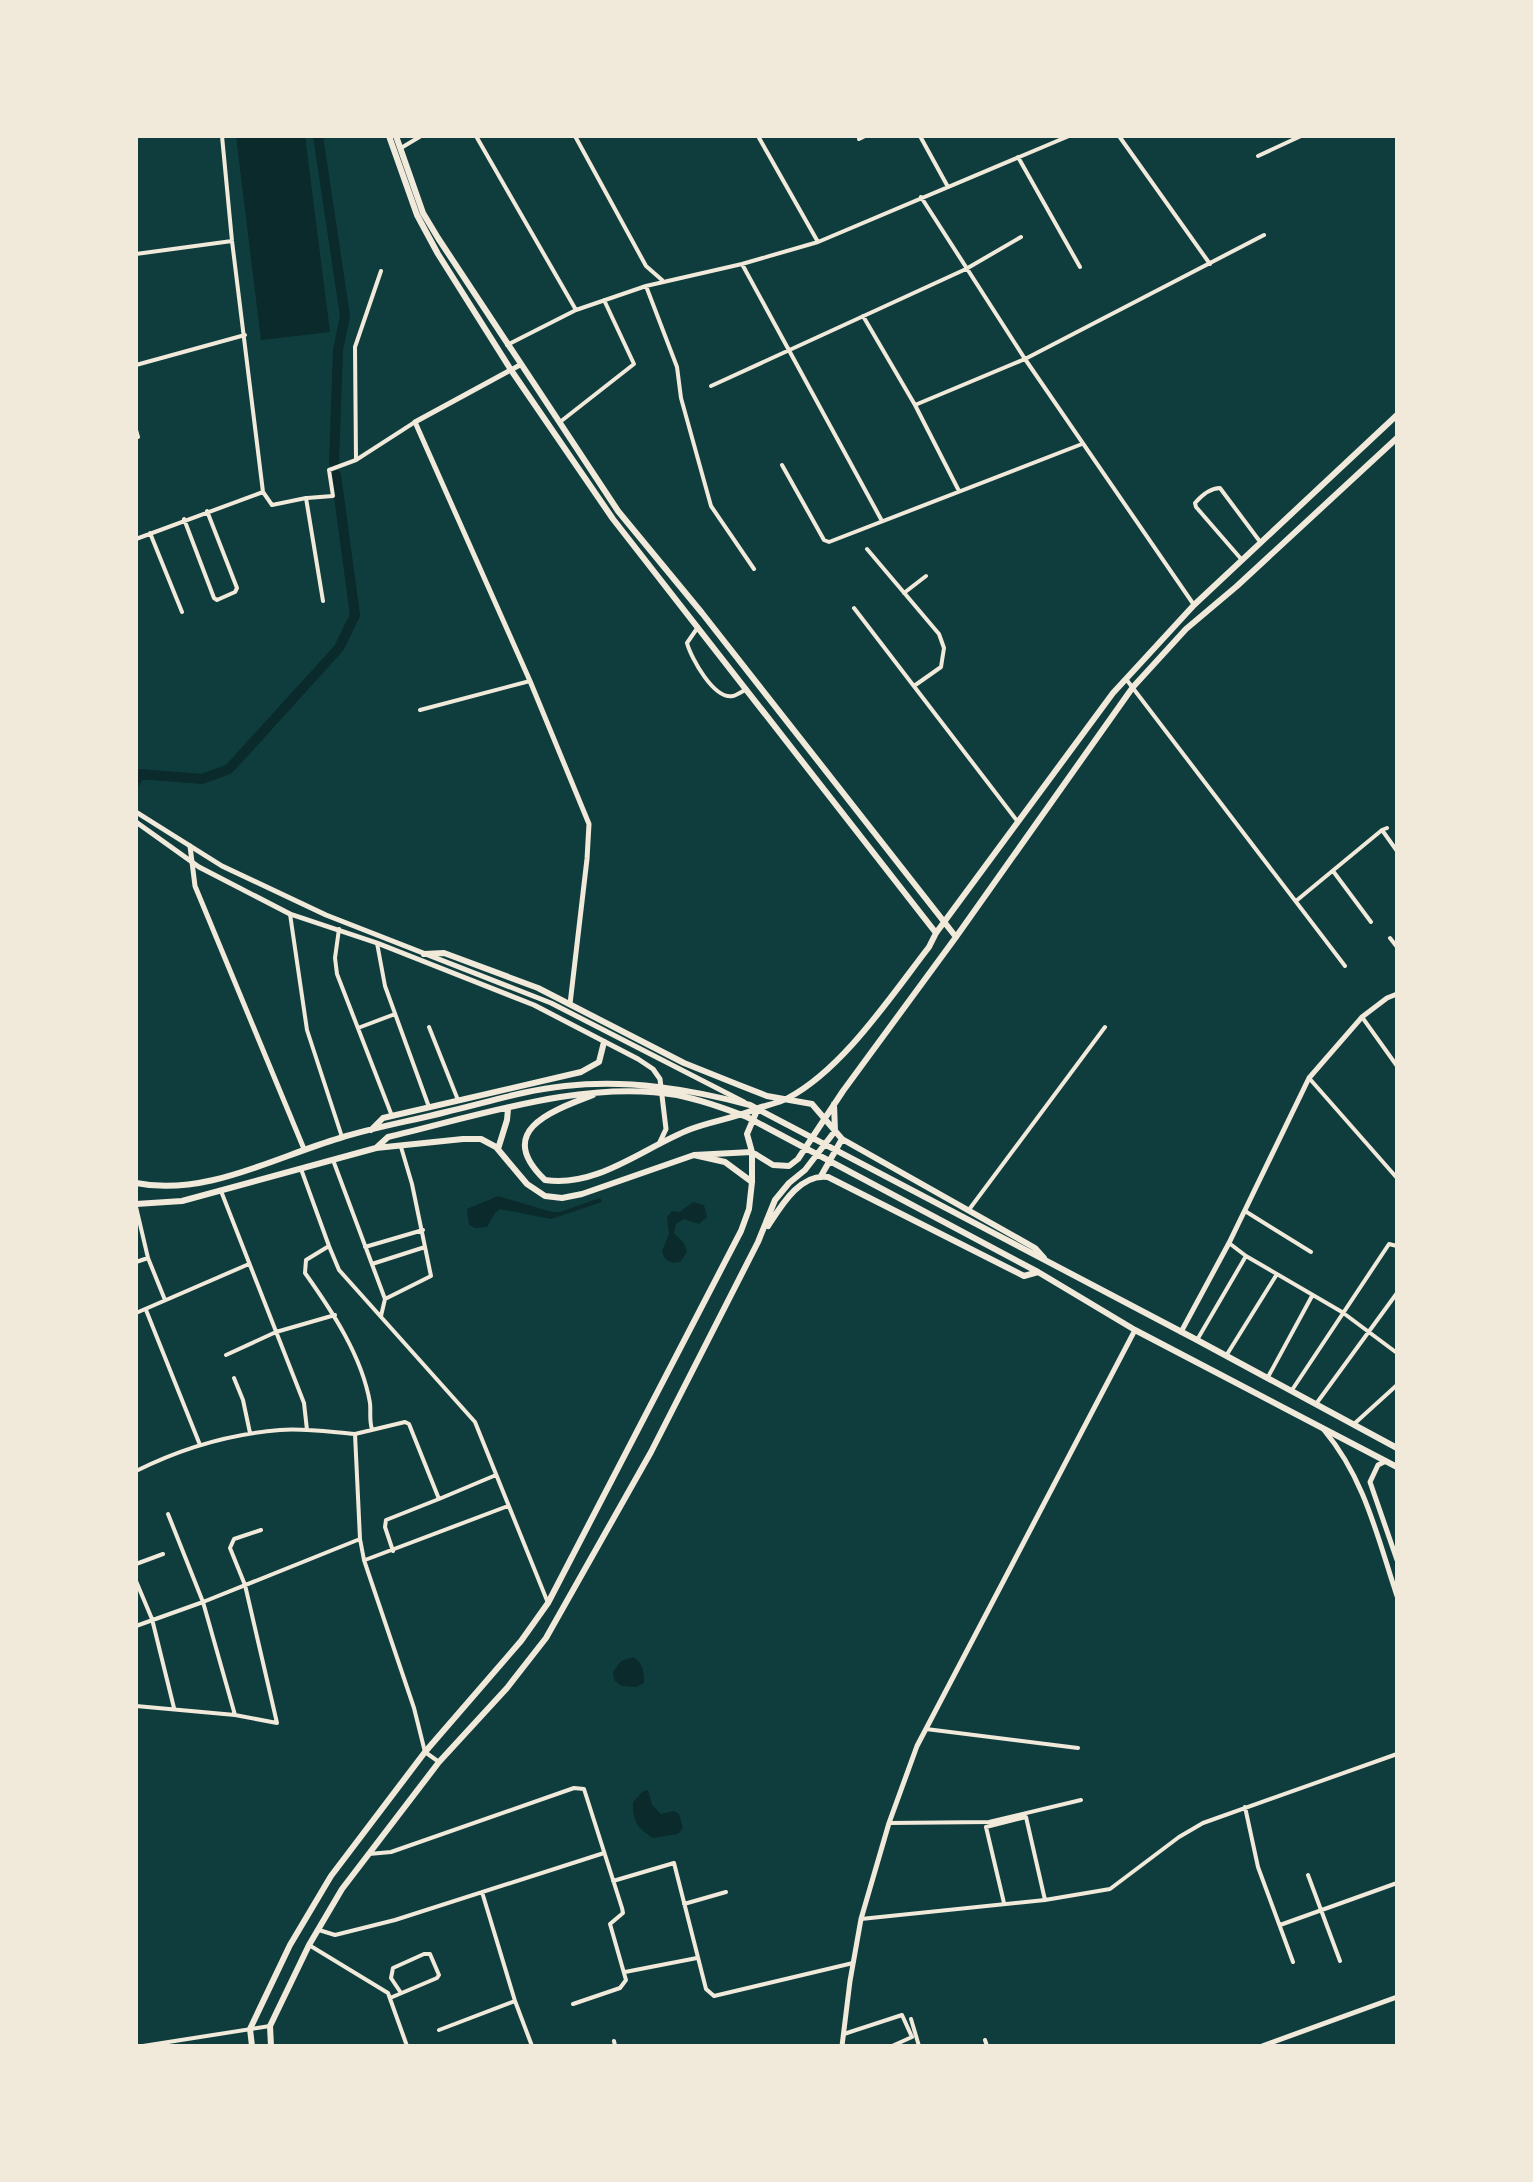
<svg xmlns="http://www.w3.org/2000/svg" width="1533" height="2182" font-family="'Varela Round',sans-serif">
  <style>
    .water { fill: #0a2a2b }
    .lines { fill: none; stroke-linecap: round; stroke-linejoin: round }
    .canal { stroke: #0a2a2b; stroke-width: 10 }
    .minor { stroke: #f1e9da; stroke-width: 4 }
    .tertiary { stroke: #f1e9da; stroke-width: 5 }
    .secondary { stroke: #f1e9da; stroke-width: 5 }
    .primary { stroke: #f1e9da; stroke-width: 6 }
  </style>
  <rect width="100%" height="100%" fill="#0f3d3e"/>
  <path class="water" d="M236,136H305L330,332L261,340Z
    M498,1196L552,1212H560L600,1198L602,1202L551,1219L500,1209L495,1213L487,1227L475,1228L469,1225L467,1209Z
    M693,1202L704,1205L707,1217L699,1224L684,1219L676,1224L674,1233L684,1243L687,1252L681,1261C672,1265 664,1261 662,1251L669,1234L667,1217L672,1211L680,1212Z
    M633,1657C643,1663 644,1671 644,1683L636,1687L622,1686L614,1680L613,1672L621,1661Z
    M648,1790L652,1805L661,1814L674,1811L679,1814L683,1828L678,1834L653,1838C636,1827 633,1821 633,1802L643,1791Z"/>
  <g class="lines">
    <path class="canal" d="M318,136L345,316L338,350L334,463
      M136,781L140,774L202,779L229,769L339,648L355,615L336,475"/>
    <path class="minor" d="M222,136L232,241L263,492L272,505L306,498L323,601
      M476,136L576,310
      M575,136L646,266L662,280
      M758,136L818,242
      M920,136L948,187
      M1119,136L1210,264
      M859,139L865,136
      M401,148L421,136
      M1258,156L1301,136
      M1018,157L1080,267
      M921,197L1025,359L1194,605
      M136,254L232,241
      M742,264L882,521
      M646,286L677,367L681,398L711,506L754,569
      M863,316L915,405L959,491
      M507,345L576,310L646,286L742,264L818,242L1069,136
      M136,365L245,335
      M711,386L966,269L1021,237
      M915,405L1025,359L1264,235
      M560,422L634,364L604,300
      M136,430L138,437
      M356,460L355,347L381,271
      M782,465L824,540L829,542L1082,444
      M307,498L333,496L329,470L356,460L415,422
      M184,519L214,598L217,600L235,592L237,588L207,511
      M150,533L182,612
      M136,539L263,492
      M867,549L939,634L944,648L941,667L914,686
      M1242,560L1196,507L1195,503C1202,495 1210,488 1220,488L1261,543
      M904,593L926,576
      M854,608L1018,822
      M698,627L687,643C691,658 714,700 733,696C735,696 743,691 745,690
      M1126,679L1345,966
      M420,710L530,681
      M1382,830L1397,851
      M1333,871L1371,922
      M1296,901L1382,830L1387,828
      M290,914L307,1030L342,1137
      M339,929L335,958L337,974L392,1116
      M1390,938L1397,947
      M377,943L385,986L429,1107
      M1362,1017L1397,1066
      M429,1027L458,1100
      M358,1028L395,1014
      M1309,1078L1397,1178
      M333,1160L385,1299L381,1316
      M301,1169L329,1246L306,1260L305,1273C332,1311 362,1356 370,1403C371,1412 369,1420 372,1429
      M221,1191L304,1403L307,1430
      M136,1207L148,1258L165,1300
      M968,1211L1105,1027
      M1245,1211L1311,1252
      M1229,1243L1246,1256L1342,1312L1397,1353
      M329,1246L339,1270L475,1422L548,1603
      M365,1247L423,1230
      M136,1262L148,1258
      M372,1264L425,1247
      M385,1299L431,1276L412,1184L401,1147
      M146,1310L200,1445
      M136,1313L249,1264
      M1197,1340L1246,1256
      M226,1355L276,1332L335,1315
      M1226,1356L1277,1274
      M1268,1377L1312,1296
      M234,1378L243,1400L250,1433
      M1292,1390L1389,1244L1397,1246
      M1316,1404L1397,1293
      M1354,1424L1397,1385
      M355,1434L405,1422L409,1424L439,1499L496,1475
      M136,1471C180,1449 230,1434 280,1430C304,1428 330,1432 355,1434L360,1539L364,1560L414,1708L425,1752L439,1762
      M168,1514L203,1602L235,1715
      M393,1551L385,1527L386,1520L439,1499
      M365,1560L508,1506
      M136,1564L163,1554
      M136,1581L152,1619L174,1708
      M136,1626L203,1602L360,1539
      M136,1706L235,1715L277,1723L245,1585L230,1548L234,1539L261,1530
      M926,1729L1078,1748
      M1245,1807L1258,1867L1293,1962
      M889,1823L989,1822L1081,1800
      M369,1854L391,1852L574,1788L584,1789L622,1908L623,1913L610,1924L626,1980L620,1988L573,2004
      M1308,1875L1340,1961
      M613,1881L674,1863L706,1989L714,1996L853,1963
      M482,1892L515,2001L532,2046
      M1004,1903L986,1827L1026,1817L1045,1900
      M684,1904L726,1892
      M861,1919L1045,1900L1110,1889L1179,1837L1203,1823L1397,1754
      M1280,1925L1397,1883
      M319,1930L335,1935L395,1920L604,1853
      M309,1945L388,1993L407,2046
      M625,1972L697,1958
      M390,1998L437,1978L439,1975L430,1954H424L393,1968L391,1978L401,1993
      M911,2019L919,2046
      M439,2030L515,2001
      M844,2034L902,2015L912,2037L892,2046
      M985,2040L987,2046
      M614,2041L615,2046
      M143,2046L270,2026"/>
    <path class="tertiary" d="M520,365L415,422L530,681L589,824L587,859L570,1004
      M190,846L195,886L304,1149
      M1181,1332L1229,1243L1309,1078L1362,1017L1387,998L1397,994
      M842,2046L850,1981L861,1919L889,1823L917,1746L1135,1330"/>
    <path class="secondary" d="M136,812L222,866L326,915L551,1003L744,1102
      M136,822L199,867L290,914L377,943L534,1005L638,1059L653,1069L660,1079L666,1129L659,1144
      M1324,1430C1365,1479 1377,1536 1397,1596
      M1386,1461L1378,1465L1370,1482L1397,1560
      M1262,2046L1397,1997"/>
    <path class="primary" d="M389,136L417,215L438,254L511,370L613,519L936,933
      M396,136L423,213L438,238L618,511L702,613L956,937
      M424,954L444,953L538,988L684,1063L739,1085L767,1096L812,1104L842,1139L1035,1248L1044,1258
      M593,1095C551,1111 494,1131 545,1180C598,1188 644,1147 691,1129C712,1121 735,1118 756,1109
      M371,1130L383,1118L581,1072L599,1062L604,1042
      M376,1148L388,1137C478,1116 585,1079 677,1095C701,1100 724,1108 747,1117L1038,1272L1135,1330L1397,1467
      M498,1149L507,1120L508,1109
      M694,1155L752,1152L773,1165L789,1166L798,1159L843,1091L956,937L1133,687L1186,629L1237,586L1397,438
      M821,1176L842,1139
      M136,1183C205,1197 275,1157 340,1138C375,1127 411,1121 446,1112C485,1103 525,1090 565,1086C628,1079 689,1089 750,1105L1197,1340L1397,1448
      M136,1204L182,1201L376,1148L463,1139H481L496,1147L527,1184L545,1196L562,1198L582,1194L694,1155L725,1162L752,1182
      M768,1226C781,1206 800,1173 828,1177L1024,1276L1038,1272
      M252,2046L250,2029L290,1945L331,1876L425,1752L521,1641L548,1603L741,1231L749,1209L752,1182V1152L747,1134L758,1108C767,1105 779,1103 788,1098C843,1069 891,996 929,947L936,933L1113,693L1194,605L1397,415
      M271,2046L270,2026L309,1945L342,1889L439,1762L507,1688L546,1638L651,1452L758,1242L775,1200L789,1183L805,1170L835,1131L834,1104"/>
  </g>
  <rect width="1533" height="2182" fill="none" stroke="#f1e9da" stroke-width="276"/>
</svg>
